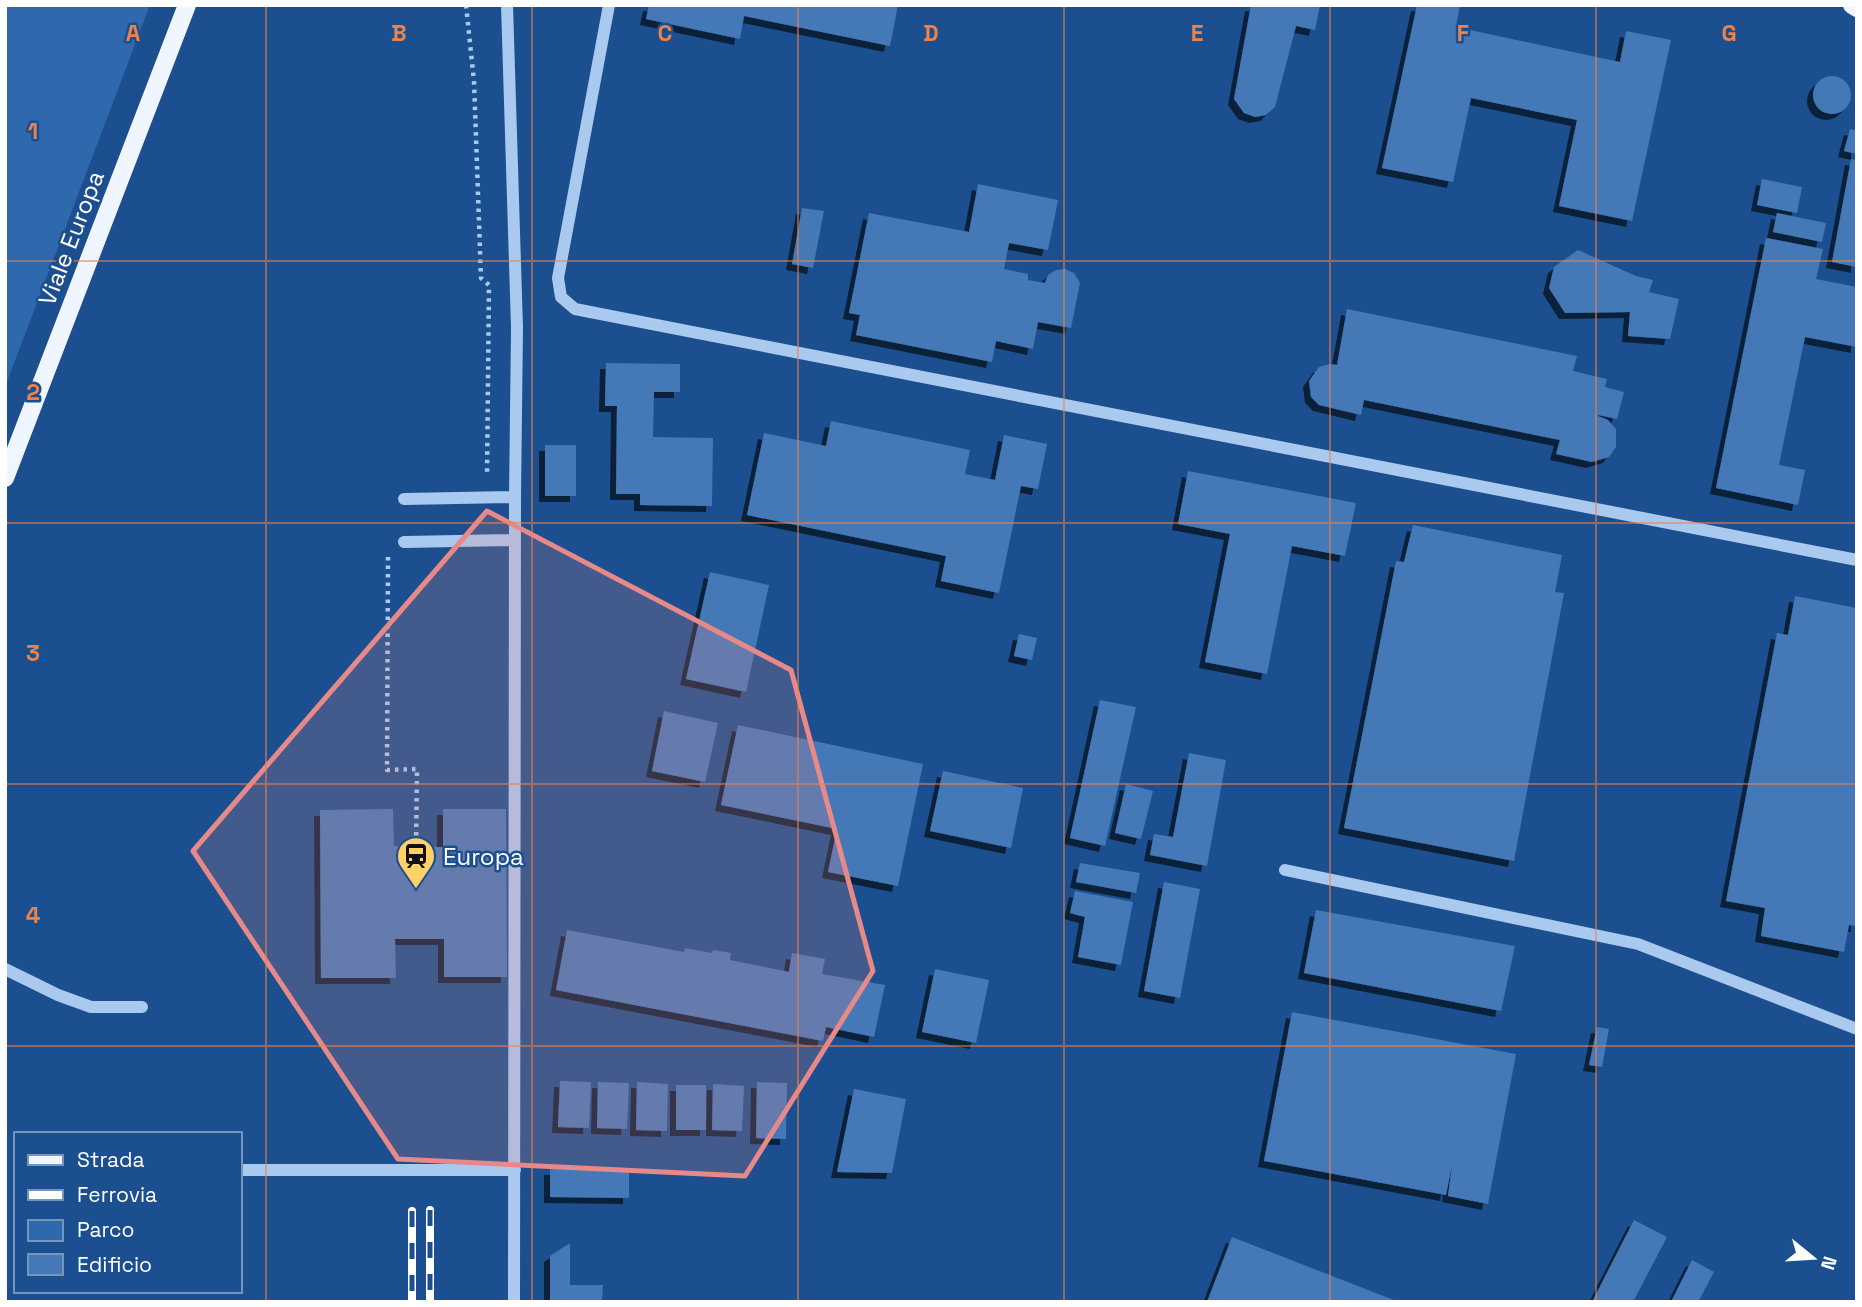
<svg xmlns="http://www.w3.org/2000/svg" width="1862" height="1307" font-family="'Space Grotesk',sans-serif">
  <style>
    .green { fill: #2e69ad }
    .building { fill: #4478b7; filter: url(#shadow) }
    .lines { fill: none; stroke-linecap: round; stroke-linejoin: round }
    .path { stroke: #a9c9ee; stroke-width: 4.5; stroke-dasharray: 3.5 5; stroke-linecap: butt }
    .minor { stroke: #a9c9ee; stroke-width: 12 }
    .major { stroke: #f0f6ff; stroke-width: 18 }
    .rail-casing { stroke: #fff; stroke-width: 8 }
    .rail { stroke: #1b4f8f; stroke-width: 5; stroke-dasharray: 16; stroke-linecap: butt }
    .marked { fill: #e88989; fill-opacity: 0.2; stroke: #e88989; stroke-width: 5; stroke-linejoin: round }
    .grid { fill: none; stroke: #ee8249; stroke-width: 2; stroke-opacity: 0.55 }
    .labels { text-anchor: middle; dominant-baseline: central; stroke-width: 5; stroke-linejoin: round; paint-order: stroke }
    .street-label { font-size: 24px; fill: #fff; stroke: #1b4f8f }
    .poi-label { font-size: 24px; fill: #fff; stroke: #1b4f8f; text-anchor: start }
    .grid-label { font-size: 23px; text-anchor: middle; font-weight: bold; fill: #ee8249; stroke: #1b4f8f; stroke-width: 5; stroke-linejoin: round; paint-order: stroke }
  </style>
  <defs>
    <filter id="shadow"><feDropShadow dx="-6" dy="6" stdDeviation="0" flood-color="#0009"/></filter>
  </defs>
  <rect width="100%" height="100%" fill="#1b4f8f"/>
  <path class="green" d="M5,5H150L5,387Z"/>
  <path class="building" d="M649,5H898L890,46L744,16L740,39L646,19Z
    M1251,5H1320L1315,30L1296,26L1275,107L1266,115L1255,117L1244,113L1234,99Z
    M1417,5H1460L1456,27L1620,62L1626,31L1671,40L1632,221L1559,206L1577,120L1471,98L1453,182L1382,168Z
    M1813 95a19 19 0 1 1 38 0a19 19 0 1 1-38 0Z
    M1850,129L1857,130V154L1844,151Z
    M1851,159L1857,160V267L1832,262Z
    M1762,179L1802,187L1797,213L1757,205Z
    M978,184L1058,200L1048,250L1009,243L1004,269L1028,274V280L1045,283L1048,275L1056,270L1065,269L1074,273L1080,283L1071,328L1038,322L1033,349L996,341L992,362L856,335L860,315L849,313L869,213L969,232Z
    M802,208L824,211L813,268L792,264Z
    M1777,213L1826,223L1822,242L1773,232Z
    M1766,238L1823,249L1816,279L1857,287V347L1805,337L1779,465L1805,470L1798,505L1716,488Z
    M1578,250L1636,276L1653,280L1649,292L1679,299L1670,339L1628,336L1630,312L1565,313L1549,288L1554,267Z
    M1347,309L1577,356L1573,371L1607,379L1605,387L1624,392L1617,419L1598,415V416L1608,420L1616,429V447L1609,457L1592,462L1556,454L1560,440L1364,400L1361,415L1319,405L1311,397L1309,381L1319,367L1330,364L1337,365Z
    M606,363L680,364V392H654L653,437L713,438L712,506L640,505V494H616L617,406H605Z
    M831,421L970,450L965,474L995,480L1004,435L1047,444L1038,489L1021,486L999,593L941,581L946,556L747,515L764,433L826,446Z
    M545,445H576V496H545Z
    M1188,471L1356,503L1345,556L1292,546L1267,674L1205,662L1230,534L1178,524Z
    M1413,525L1562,555L1555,592L1564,593L1514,861L1344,828L1396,561L1404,562Z
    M710,572L769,585L746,692L686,679Z
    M1795,596L1857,608V926L1849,925L1844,952L1761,936L1765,908L1726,901L1777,633L1788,635Z
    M1019,634L1037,638L1032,660L1014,656Z
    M1100,700L1136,707L1105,846L1070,838Z
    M664,711L718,723L705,782L652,771Z
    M738,725L923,764L898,886L828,872L837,829L721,805Z
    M1189,753L1226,760L1207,866L1150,855L1154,834L1173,837Z
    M943,771L1023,788L1011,848L930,831Z
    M1126,784L1153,791L1141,839L1115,833Z
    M393,809L394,846L416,847H443V809H506L507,977H444V939H395L396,978H321L320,810Z
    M1080,863L1140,873L1136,893L1076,882Z
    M1164,882L1200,889L1180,998L1144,991Z
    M1075,891L1133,902L1121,965L1078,957L1085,917L1070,913Z
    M1316,910L1515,946L1501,1011L1304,973Z
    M567,930L684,952L685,948L712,953L713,950L731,953L730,960L789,972L792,953L825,959L822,974L885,985L874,1037L826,1027L823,1041L556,990Z
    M935,969L989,980L976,1043L922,1032Z
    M1292,1012L1516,1054L1488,1204L1448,1196L1452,1165L1446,1195L1264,1161Z
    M1597,1027L1609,1029L1602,1067L1589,1065Z
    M560,1081L591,1082L589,1128L558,1127Z
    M598,1082L629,1083L627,1129L597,1128Z
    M637,1082L668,1084L667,1131L636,1130Z
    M757,1082L787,1083L786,1139L756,1138Z
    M713,1084L744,1086L742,1131L712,1130Z
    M676,1085H706V1130H676Z
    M854,1089L906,1099L892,1173L837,1172Z
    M550,1169L629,1170V1198L550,1197Z
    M1634,1220L1667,1237L1633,1302H1592Z
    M1232,1237L1399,1302H1207Z
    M570,1243V1285H603L602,1302H550V1256Z
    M1692,1260L1714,1272L1698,1302H1671Z"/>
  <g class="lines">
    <path class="path" d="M466,5L474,81L481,278L489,285L487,476
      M388,557L387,770L417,769L416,847"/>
    <path class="minor" d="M507,5L517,328L515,497L514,1302
      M609,5L558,278L561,297L575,309L1857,560
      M404,499L515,497
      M404,542L515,540
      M1285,870L1638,944L1857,1029
      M5,969L58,995L91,1007H142
      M240,1170H515"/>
    <path class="major" d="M1852,5L1857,8
      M5,478L187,5"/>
    <defs>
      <path id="rail" d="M430,1210V1302
        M412,1211V1302"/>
    </defs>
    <use href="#rail" class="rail-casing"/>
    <use href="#rail" class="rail"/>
  </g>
  <path class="marked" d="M487,511L791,670L873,971L745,1176L398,1159L193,851Z"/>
  <path class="grid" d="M266,5V1302M532,5V1302M798,5V1302M1064,5V1302M1330,5V1302M1596,5V1302M5,261H1857M5,523H1857M5,784H1857M5,1046H1857"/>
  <defs>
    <symbol id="station-pin" viewBox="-11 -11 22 30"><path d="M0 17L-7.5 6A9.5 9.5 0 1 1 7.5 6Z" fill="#ffd166" stroke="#1b4f8f"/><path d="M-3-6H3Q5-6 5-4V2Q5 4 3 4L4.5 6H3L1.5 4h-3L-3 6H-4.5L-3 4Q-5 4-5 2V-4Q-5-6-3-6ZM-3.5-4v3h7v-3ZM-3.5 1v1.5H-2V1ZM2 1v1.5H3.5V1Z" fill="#111"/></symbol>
  </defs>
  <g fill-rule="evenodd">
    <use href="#station-pin" x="394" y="834" width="44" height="60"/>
  </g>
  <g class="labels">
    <g class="street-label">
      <text transform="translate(71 238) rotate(-69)">Viale Europa</text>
    </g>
    <g class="poi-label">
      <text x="443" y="856">Europa</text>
    </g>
  </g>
  <g class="grid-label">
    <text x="133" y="41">A</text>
    <text x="399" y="41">B</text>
    <text x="665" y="41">C</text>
    <text x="931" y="41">D</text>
    <text x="1197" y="41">E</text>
    <text x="1463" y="41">F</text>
    <text x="1729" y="41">G</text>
    <text x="33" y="139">1</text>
    <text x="33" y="400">2</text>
    <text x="33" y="661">3</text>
    <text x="33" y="923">4</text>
  </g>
  <rect width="1862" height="1307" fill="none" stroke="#ffffff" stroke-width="14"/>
  <rect x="14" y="1132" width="228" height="161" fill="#1b4f8f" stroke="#7695bc" stroke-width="2"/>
  <rect x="28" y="1155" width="35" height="10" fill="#f0f6ff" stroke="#7695bc" stroke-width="2"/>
  <text x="77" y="1167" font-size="21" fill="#ffffff">Strada</text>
  <rect x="28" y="1190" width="35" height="10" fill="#ffffff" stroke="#7695bc" stroke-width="2"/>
  <text x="77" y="1202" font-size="21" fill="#ffffff">Ferrovia</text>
  <rect x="28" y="1220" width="35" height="21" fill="#2e69ad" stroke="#7695bc" stroke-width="2"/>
  <text x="77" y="1237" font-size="21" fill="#ffffff">Parco</text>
  <rect x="28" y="1254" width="35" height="21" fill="#4478b7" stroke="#7695bc" stroke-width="2"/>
  <text x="77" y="1272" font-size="21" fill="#ffffff">Edificio</text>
  <g transform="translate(1813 1258) rotate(108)" stroke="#1b4f8f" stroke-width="5" paint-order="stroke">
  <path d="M0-5L12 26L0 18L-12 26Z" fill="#ffffff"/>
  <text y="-10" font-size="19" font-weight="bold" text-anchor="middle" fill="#ffffff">N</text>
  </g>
</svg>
